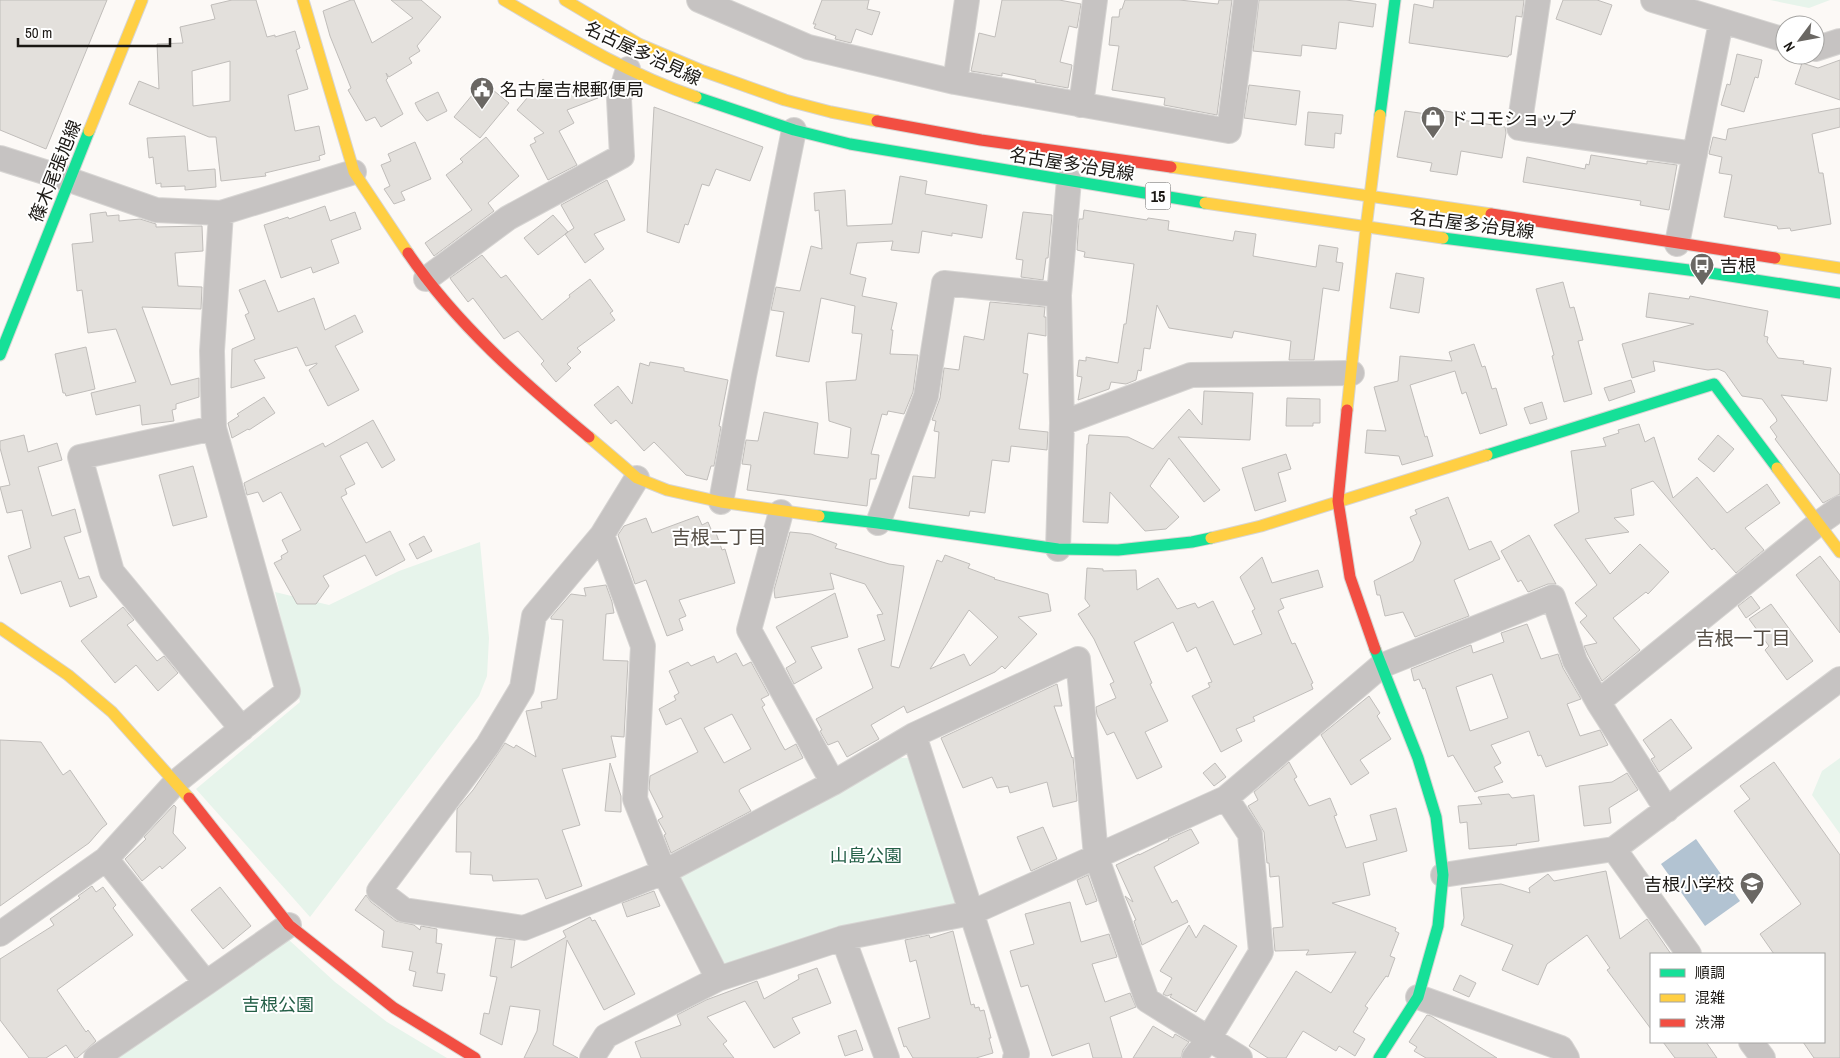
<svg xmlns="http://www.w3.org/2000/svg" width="1840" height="1058" font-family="'Archivo Narrow','Noto Sans JP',sans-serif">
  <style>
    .green { fill: #e7f4eb }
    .water { fill: #b2c3d2 }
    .building { fill: #e3e0dc; stroke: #c0bdba; fill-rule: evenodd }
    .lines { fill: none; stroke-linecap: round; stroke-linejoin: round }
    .street-casing { stroke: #d7d5d3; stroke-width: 26 }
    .fast-casing { stroke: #d7d5d3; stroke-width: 13 }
    .slow-casing { stroke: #d7d5d3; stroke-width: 13 }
    .jam-casing { stroke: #d7d5d3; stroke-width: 13 }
    .street { stroke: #c6c3c2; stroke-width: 24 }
    .fast { stroke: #16e098; stroke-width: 11 }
    .slow { stroke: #ffcf43; stroke-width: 11 }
    .jam { stroke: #f24e42; stroke-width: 11 }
    .labels { text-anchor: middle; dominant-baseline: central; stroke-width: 4; stroke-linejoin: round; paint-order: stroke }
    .shield { fill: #fff; stroke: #5f5d5a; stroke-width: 1 }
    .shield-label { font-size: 16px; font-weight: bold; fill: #1b1814 }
    .street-label { font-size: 18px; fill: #1b1814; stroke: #fff }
    .poi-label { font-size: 18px; fill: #1b1814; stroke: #fff; text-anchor: start }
    .park-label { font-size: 18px; fill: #245f47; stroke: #fff }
    .neighbourhood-label { font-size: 19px; fill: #564f46; stroke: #fff }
  </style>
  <rect width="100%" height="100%" fill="#fcf9f6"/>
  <path class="green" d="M1770,0H1830L1809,8Z
    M480,542L489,638L487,676L479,696L310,917L196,789L300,702L275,592L329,605L399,571Z
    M899,758H909L958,900L956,908L727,972L679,881L682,871Z
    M1840,758V834L1812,795L1822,771Z
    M278,939L289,940L335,982L387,1022L447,1058H104Z"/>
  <path class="water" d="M1696,839L1740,901L1705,926L1661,864Z"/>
  <path class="building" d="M0,0H107L46,149L0,130Z
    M232,0H256L267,37L275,35V37L295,31L300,48L296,50L308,89L288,95L295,131L319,126L325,154L319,156L320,160L265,173L266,176L221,181L216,137H209L129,104L139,81L159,89L157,44L183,43L180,27L215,19L211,5ZM230,61V101L193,106L192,71Z
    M351,0H354L372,43L413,18L391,0H421L441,17L417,46L420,51L409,58L412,63L389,77L386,73L388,78L386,80L403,114L381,127L375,117L366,121L348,90L351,88L330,36L323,11Z
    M822,0H869L867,9L880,12L872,35L856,29L851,43L835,39L836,36L814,28L816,24H813Z
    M1002,0H1059L1081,4L1077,28L1069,26L1060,62L1072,65L1068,88L1035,82L1036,80L1002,73V76L971,71L979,33L995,37Z
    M1125,0H1179L1218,4L1219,0H1232L1217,115L1164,105L1165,98L1112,90L1119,46L1109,45L1112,17H1119L1120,9H1122Z
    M1259,0H1346L1376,4L1373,27L1339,22L1336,49L1302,45L1301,56L1253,51Z
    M1434,0H1524L1522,17L1516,16L1511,55H1509L1508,57L1409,43L1414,4L1433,8Z
    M1563,0H1597L1612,5L1601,35L1556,19Z
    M1737,54L1762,60L1758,78L1755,77L1744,112L1721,105L1727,84L1730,85Z
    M1840,60V100L1795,84L1802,63L1818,68Z
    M543,79L565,98L572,84L598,98L567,110L574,123L559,131L577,165L548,180L530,145L536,142L534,138L544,133L517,110Z
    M483,82L509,103L480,138L454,117Z
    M1249,85L1300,91L1296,125L1244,118Z
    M438,92L447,111L427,121L419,111L415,103Z
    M654,107L763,147L750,181L716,169L709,186L702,184L688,225L685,224L679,243L647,232Z
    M1428,108L1457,113L1456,119L1505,127L1506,133L1502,158L1461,151L1457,175L1430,171L1432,163L1397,157L1405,111L1427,114Z
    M1840,108V127L1812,134L1819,173H1823L1831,224L1791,231L1790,228L1778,229L1777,226L1724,217L1732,175L1719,173L1722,157L1709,154L1713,137L1726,140L1728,129Z
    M1308,112L1343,115L1341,134L1335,133L1334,148L1305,145Z
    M185,136L188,171L215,169L216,187L185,190V186L161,187V183L156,184L153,157L149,158L147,138Z
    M486,137L519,176L488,203L494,211L434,256L425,243L472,210L446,175L463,162L460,159Z
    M415,142L431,179L401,192L405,200L394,204L384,189L390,186L381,165L391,161L388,154Z
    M1591,155L1647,164V161L1677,165L1669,210L1640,205L1641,201L1523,182L1527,157L1585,169L1586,164L1589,165Z
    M900,176L927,181L925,194L987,205L982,238L952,233V236L922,231L919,253L891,250L893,241L857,243L850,274L866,278L862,296L897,303L891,330H893L890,354L918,355L913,392L904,414L888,411L887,415L882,414L871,454L879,455L876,479H870L867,506L747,490L751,465L742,464L746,440L758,441L764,412L818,423L814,454L848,458L851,428L829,421L826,382L856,380L862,334L852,333L855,306L821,298L809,362L776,356L784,312L771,310L776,287L800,291L811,246L822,249L819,210L815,211L814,193L845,190L847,226L892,224Z
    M607,180L625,220L594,234L604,249L585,263L565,234L574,228L561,205Z
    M325,206L330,221L355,212L361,229L331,240L339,263L313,273L311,267L281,278L264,225L288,217L289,219Z
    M1084,210L1147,220L1148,218L1169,221L1168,230L1233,241L1235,231L1256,234L1253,256L1316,267L1319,245L1338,248L1336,262L1343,263L1339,291L1323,288L1314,360H1289L1291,341L1234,331L1232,338L1169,328L1157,305L1150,349L1144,348L1141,371L1138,370L1136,380L1126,384L1111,382L1109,389L1078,400L1082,377L1077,376L1079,360L1086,361V357L1118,363L1124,324H1126L1134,264L1084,257L1085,252L1077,250L1079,219H1083Z
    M106,212L107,216L119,215V221L140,219L156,224V227L202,226L203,251L175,253L178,286L202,287L201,309L142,307L171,385L199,378V397L176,404V409L172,410L174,421L142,425L140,405L96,415L91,393L136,382L116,329L88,333L82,290L77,291L72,244L93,242L90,214Z
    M1023,212L1052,215L1048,258H1046L1043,280L1021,277L1023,260L1016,259Z
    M553,215L568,232L538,255L524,238Z
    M482,255L501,278L506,275L542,320L570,297L569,295L590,279L613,311L610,313L615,320L577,348L581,352L567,364L571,368L556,382L541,364L544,361L518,331L504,339L473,298L468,302L452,281L450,278Z
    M1396,273L1424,278L1419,313L1390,308Z
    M265,280L278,312L314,298L325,330L355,315L363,332L335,346L359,390L328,406L309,370L317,364V363L306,366L297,347L254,360L265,378L231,388L232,349L255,339L245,315L249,313L239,290Z
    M1563,282L1570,308L1574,307L1583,340L1578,341L1592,394L1564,402L1552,356L1554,355L1536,289Z
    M1649,293L1689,299L1690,296L1768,311L1764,336L1768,337L1767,342L1778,358L1804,361L1803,364L1831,368L1827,401L1781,395L1840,475V494L1823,503L1775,439L1777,437L1770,427L1777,421L1776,418L1762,399L1742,396L1725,372L1718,369L1708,370L1653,361L1655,371L1632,378L1622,344L1694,324L1646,317Z
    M990,302L1045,307L1044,317H1046V336L1028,333L1023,373L1028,374L1019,429L1048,432L1047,450L1011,446L1009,462L992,460L985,513L970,511L969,516L909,508L913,476L935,478L939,432L934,431L936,421L932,420L940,398L944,368L959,370L964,336L984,340Z
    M1474,344L1482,367L1485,366L1492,389L1496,388L1507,425L1480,434L1466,392L1462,394L1455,371L1410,385L1425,437L1427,436L1433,456L1402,465L1399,456L1365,453L1367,430L1386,431L1374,387L1398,381L1400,356L1452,361L1449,352Z
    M86,347L95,389L66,396L65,393H63L55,354Z
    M650,362L684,368V371L728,380L719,426L721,427L714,466H711L707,480L686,475L654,442L644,451L616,420L611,424L594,405L618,386L632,404L640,363L649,366Z
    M1631,380L1635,392L1609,401L1604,388Z
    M1204,391L1253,393L1250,440L1178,437L1220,490L1204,502L1169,458L1150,486L1179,517L1166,529L1145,531L1110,492L1108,523L1083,522L1087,444H1088L1089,435L1128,437L1153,449L1189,409L1202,425Z
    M264,397L275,413L249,430L248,429L232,438L228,423L239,416L237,414Z
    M1287,398L1320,399V423H1313V426H1286Z
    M1542,402L1547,419L1530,424L1524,408Z
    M373,420L395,460L382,468L367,442L340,456L355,484L345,489L347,494L341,497L366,543L390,531L405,560L376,576L365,555L323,576L329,586L316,604H297L274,563L282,559L281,556L288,552L282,540L301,530L281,492L263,502L258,492L247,495L244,483L323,443L325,447Z
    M1639,424L1645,442L1654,437L1673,498L1697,477L1727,513L1767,484L1780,503L1745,528L1764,550L1736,573L1714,548L1712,550L1653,481L1631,489L1634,515L1614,518L1629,532L1585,539L1610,574L1640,544L1669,572L1648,594L1646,592L1613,618L1640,650L1602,681L1588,655L1584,646L1597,643L1580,622L1587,616L1575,603L1597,585L1554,525L1579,512L1571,451L1606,446L1603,438L1619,433L1618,430Z
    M24,435L28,452L57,443L62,460L38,467L52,516L75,509L81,532L64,537L79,579L89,576L97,597L70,607L61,581L21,594L8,556L31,548L22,510L7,513L0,487L10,485L0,448V441Z
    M1718,435L1734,449L1714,472L1698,459Z
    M1286,454L1291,469L1278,473L1286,501L1255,511L1242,468Z
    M193,466L207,517L173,526L159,475Z
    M1448,497L1469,550L1491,541L1500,559L1454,580L1469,616L1415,637L1403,612L1385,616L1380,595H1377L1374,581L1413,561L1421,543L1410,517L1417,514L1415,510Z
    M698,516L702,525L708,522L713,534L716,533L722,550L725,549L735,583L679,600L686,616L679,619L683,630L667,636L646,580L635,584L618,535L624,526L646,518L652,533Z
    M790,532L811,534L837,544L835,548L889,564L904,566L891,666L899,668L937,560L942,562L945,555L970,564L968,568L995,578L994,579L1048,594L1051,611L1018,617L1037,634L1005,669L1002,666L995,672L907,713L904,706L871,725L879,739L847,757L838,741L828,745L820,731L822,730L816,719L873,688L858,649L885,640L877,615L883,614L865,584L830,573L834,589L775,598L774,590ZM969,610L998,637L970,666L964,654L930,669Z
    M1529,535L1556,584H1548L1528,592L1521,580L1518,582L1501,551Z
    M424,536L432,551L417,559L409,544Z
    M1820,556L1840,582V633L1796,575Z
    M1262,557L1272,583L1318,570L1323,587L1280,599L1284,608L1278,611L1292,644L1295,643L1313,683L1311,684L1313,689L1253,717L1255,721L1236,729L1242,741L1221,752L1192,696L1210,687L1208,683L1212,682L1196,647L1187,652L1173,622L1134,642L1152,683L1150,684L1168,721L1145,732L1162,767L1137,779L1114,732L1107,735L1097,715L1096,707L1116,698L1110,684L1114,682L1094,639L1078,614L1090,606L1085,599L1087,568L1103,569V571L1136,570L1137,590L1158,578L1177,609L1195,603L1198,608L1213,601L1234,645L1262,634L1252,611L1255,609L1240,577Z
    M606,585L612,602L614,613L606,614L603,660L628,661L624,737L611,736L616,757L562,769L580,825L562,830L582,886L546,899L538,879L493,881L492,875L470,874L471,852H456L457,809L473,790L505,743L514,748L516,745L536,757L526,711L542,708L541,702L557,699L563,620L551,619V617L571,594L586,596L584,588Z
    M835,593L848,637L811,647L822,668L794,684L786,668L796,662L776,627Z
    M1751,596L1760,608L1746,618L1738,606Z
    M1771,604L1813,661L1787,680L1765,650L1769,646L1749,619Z
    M123,607L134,620L127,625L157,661L164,656L178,673L158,691L136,665L115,683L81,641Z
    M1527,624L1541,659L1558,654L1563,668L1581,699L1567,704L1580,736L1600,730L1608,745L1546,767L1541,755L1538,756L1529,731L1491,745L1501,763L1494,767L1503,782L1475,792L1453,755L1448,757L1425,688L1423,689L1419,679L1414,681L1411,669L1471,645L1473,653L1504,642L1501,633ZM1492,674L1508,718L1470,731L1456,687Z
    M736,653L743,666L751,662L769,695L761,699L765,705L762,707L781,743L785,750L796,744L803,758L740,789L739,791L751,811L671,853L664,835L666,834L658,820L663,817L649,789L650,776L698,752L681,718L666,725L659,709L676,700L674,696L679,693L669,671L688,662L691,666L714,656L717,663ZM732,714L751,749L724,763L704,728Z
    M1057,684L1062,706H1054L1072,758L1073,757L1077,801L1053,807L1047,782L1010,793L1008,786L997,788L992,777L963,788L941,738Z
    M1369,696L1380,713L1377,716L1391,739L1360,760L1369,773L1351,785L1321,735Z
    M1671,719L1692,748L1659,772L1651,759L1655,757L1643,740Z
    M0,740L41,742L63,775L70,770L107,824L102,828L89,843L0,906Z
    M1289,762L1297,777L1294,779L1309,806L1330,798L1337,815L1334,816L1346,848L1377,840L1370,815L1396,808L1407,851L1363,863L1370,895L1332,903L1396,928L1395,931L1399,933L1390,956L1395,958L1388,977L1386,976L1365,1006L1368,1008L1353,1032L1365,1039L1355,1056L1339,1046L1336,1051L1303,1031L1286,1058H1268L1249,1046L1296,971L1331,993L1356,952L1306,955L1309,950L1275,951L1273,928L1283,927L1279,876L1270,877L1269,863H1267L1264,832L1248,806L1258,800L1254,792Z
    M1774,762L1840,855V1058H1814L1803,1042H1824V954H1774L1760,934L1801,904L1734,811L1750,799L1740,786Z
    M610,763L621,796V812L605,811Z
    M1215,763L1226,777L1214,786L1203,773Z
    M1627,773L1638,790L1609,808L1611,823L1584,826L1579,786L1612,782Z
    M1509,794L1512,798L1534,795L1539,841L1516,844L1517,845L1469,849L1467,822L1460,823L1458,806L1482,804L1478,797Z
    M174,805L176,807L173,833L186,848L162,869L160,866L142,881L125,859L146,839L144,837Z
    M1043,827L1057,859L1031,871L1017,837Z
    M1191,829L1199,843L1154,867L1172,903L1177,900L1188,922L1142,945L1134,921L1136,920L1125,896L1133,902L1116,865L1139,854V855L1169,840L1168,839Z
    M1606,871L1620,939L1647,919L1671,954H1651V1029L1607,970L1610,968L1587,935L1547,964L1538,985L1502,970L1513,945L1461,925L1464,918L1461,888L1501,884L1530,893L1529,888L1548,874L1554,881Z
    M1088,875L1097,901L1086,905L1077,880Z
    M92,886L96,892L103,887L116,905L113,908L133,935L57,990L86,1032L88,1030L96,1041L77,1058H75L66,1045L46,1058H29L0,1020V959L54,925L50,919L80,898L78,896Z
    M220,887L251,926L223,949L191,910Z
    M654,891L660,906L627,917L622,903Z
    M366,895L371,902L396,921L414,925L420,930L421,926L437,929L436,943L442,944L437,973L445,974L442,991L413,986L416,972L409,970L413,952L382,947L384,931L355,910Z
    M1070,902L1081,942L1109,934L1117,957L1092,964L1105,1002L1130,993L1136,1007L1110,1017L1122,1058H1093L1089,1043L1052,1056L1028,985L1021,987L1010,951L1034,944L1025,914Z
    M590,917L592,921L595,920L635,994L604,1010L567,940L553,1045L578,1058H524L537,1031L540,1010L510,1006L502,1045L480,1034L484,1013L489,1014L497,977L490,976L496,938L515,940L511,968L566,937L563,931Z
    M1189,925L1196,938L1204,925L1237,946L1196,1012L1170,997L1172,994L1167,996L1163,994L1172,978L1160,971Z
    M953,931L971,1005L974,1004L975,1008L979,1007L980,1011L984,1010L991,1038H989L993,1053L976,1058H913L906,1046L904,1047L898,1028L930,1018L916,960L910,962L905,940L929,935L930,938Z
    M817,968L831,1003L792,1018L800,1033L774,1048L745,1001L707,1017L727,1041L723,1044L734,1058H641L635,1042L681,1025L677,1015L706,1000L757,981L764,999L799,979L798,975Z
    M1460,975L1476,983L1469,997L1453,990Z
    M1427,1015L1431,1016L1497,1058H1426L1414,1051L1417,1047L1409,1042Z
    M1153,1026L1173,1038L1175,1034L1189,1042L1183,1050L1181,1058H1133Z
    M856,1030L863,1050L845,1056L838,1036Z
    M1663,1042H1706L1717,1058H1675Z"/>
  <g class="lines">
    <defs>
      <path id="street" d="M699,0L808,47L955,82L1229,131L1246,0
        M1538,0L1519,128L1695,154
        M1653,0L1785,40
        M1815,49L1840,41
        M955,82L967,0
        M1081,105L1095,0
        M0,158L70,180L156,210L221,213L354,172
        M1677,244L1721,22
        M426,279L508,218L622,156L619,99L628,69
        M1062,423L1191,375L1352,373
        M214,428L80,457L112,572L242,729
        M637,478L602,535L534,616L522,688L488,745L379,891L404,910L524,928L664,872L833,783L914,735L1078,659L1096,856L1147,1000L1240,1058
        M721,502L744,376L794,130
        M781,512L749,630L833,783
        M878,523L926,396L944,283L1059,295
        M602,535L643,646L635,799L664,872L718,979
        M1058,549L1062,423L1059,295L1069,180
        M1598,702L1819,523L1840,508
        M914,735L1017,1054L1015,1058
        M1614,849L1689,954
        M106,859L206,983
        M1443,875L1614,849L1840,679
        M0,934L106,859L176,782L288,691L214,428L212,351L221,213
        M843,938L887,1058
        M1418,997L1561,1048L1567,1058
        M1751,1042L1763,1058
        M96,1058L206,983L289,925
        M592,1058L606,1036L718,979L843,938L971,913L1226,798L1381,666L1553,597L1575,661L1598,702L1667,810
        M1194,1058L1209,1038L1261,952L1250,834L1226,798"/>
      <path id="fast" d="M696,97L794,130L850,144L1205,203
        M1380,115L1395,0
        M1443,238L1704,272L1840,293
        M0,355L89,131
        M1487,455L1714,384L1777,468
        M819,516L878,523L1058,549L1118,550L1192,542L1211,538
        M1375,649L1418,758L1436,817L1443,875L1438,926L1418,997L1379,1058"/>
      <path id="slow" d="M303,0L354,172L408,253
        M504,0C566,36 628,74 696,97
        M565,0L639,44L703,71L785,100L831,112L877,121
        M89,131L142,0
        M1171,167L1491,214
        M1205,203L1443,238
        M1775,258L1840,268
        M1347,410L1366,228L1380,115
        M589,437L637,478L667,490L721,502L819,516
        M1777,468L1840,552
        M1211,538L1261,526L1487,455
        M0,628L68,675L112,712L189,798"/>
      <path id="jam" d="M877,121L981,140L1171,167
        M1491,214L1775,258
        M408,253C456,324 523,382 589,437
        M1347,410L1338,501L1350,577L1375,649
        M189,798L289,925L394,1008L475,1058"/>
    </defs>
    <use href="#street" class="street-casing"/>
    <use href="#fast" class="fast-casing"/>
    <use href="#slow" class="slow-casing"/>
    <use href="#jam" class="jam-casing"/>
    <use href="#street" class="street"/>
    <use href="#fast" class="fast"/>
    <use href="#slow" class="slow"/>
    <use href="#jam" class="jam"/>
  </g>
  <defs>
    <symbol id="civic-pin" viewBox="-11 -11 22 30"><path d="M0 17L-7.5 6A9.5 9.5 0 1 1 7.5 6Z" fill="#6a6763" stroke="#fff"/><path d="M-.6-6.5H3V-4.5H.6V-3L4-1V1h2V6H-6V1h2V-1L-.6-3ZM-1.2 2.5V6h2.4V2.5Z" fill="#fff"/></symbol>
    <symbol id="shop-pin" viewBox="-11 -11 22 30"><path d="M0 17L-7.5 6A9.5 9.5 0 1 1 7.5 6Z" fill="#6a6763" stroke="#fff"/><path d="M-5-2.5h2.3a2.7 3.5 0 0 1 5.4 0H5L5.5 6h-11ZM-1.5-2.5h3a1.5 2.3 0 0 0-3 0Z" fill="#fff"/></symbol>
    <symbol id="bus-pin" viewBox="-11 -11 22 30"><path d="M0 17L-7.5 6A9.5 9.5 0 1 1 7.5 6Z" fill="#6a6763" stroke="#fff"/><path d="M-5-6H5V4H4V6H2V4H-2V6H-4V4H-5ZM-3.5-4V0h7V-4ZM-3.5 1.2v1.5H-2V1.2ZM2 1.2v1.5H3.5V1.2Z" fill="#fff"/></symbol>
    <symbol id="school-pin" viewBox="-11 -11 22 30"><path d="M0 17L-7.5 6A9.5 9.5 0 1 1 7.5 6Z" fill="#6a6763" stroke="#fff"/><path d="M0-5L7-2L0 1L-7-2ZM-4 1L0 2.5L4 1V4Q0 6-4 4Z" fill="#fff"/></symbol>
  </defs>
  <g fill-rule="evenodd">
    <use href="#civic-pin" x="468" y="75" width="28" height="38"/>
    <use href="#shop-pin" x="1419" y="104" width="28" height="38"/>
    <use href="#bus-pin" x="1688" y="251" width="28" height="38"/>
    <use href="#school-pin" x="1738" y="870" width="28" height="38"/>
  </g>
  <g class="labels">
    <rect class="shield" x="1145.5" y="182.5" width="25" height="27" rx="4"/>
    <g class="shield-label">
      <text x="1158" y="196">15</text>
    </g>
    <g class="street-label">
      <text transform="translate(643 53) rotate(25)">名古屋多治見線</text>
      <text transform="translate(1072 164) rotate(9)">名古屋多治見線</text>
      <text transform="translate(55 171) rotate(-68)">篠木尾張旭線</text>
      <text transform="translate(1472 224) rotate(7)">名古屋多治見線</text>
    </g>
    <g class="poi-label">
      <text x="500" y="89">名古屋吉根郵便局</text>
      <text x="1450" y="118">ドコモショップ</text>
      <text x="1720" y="265">吉根</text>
      <text x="1734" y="884" text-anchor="end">吉根小学校</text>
    </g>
    <g class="park-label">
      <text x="866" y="855">山島公園</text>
      <text x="278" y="1004">吉根公園</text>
    </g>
    <g class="neighbourhood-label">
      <text x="719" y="537">吉根二丁目</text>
      <text x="1743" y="638">吉根一丁目</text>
    </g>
  </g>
  <rect x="1650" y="953" width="175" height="90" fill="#ffffff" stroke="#a4a3a1"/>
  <rect x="1660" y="969" width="25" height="8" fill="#16e098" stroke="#a4a3a1"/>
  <text x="1695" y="978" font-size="15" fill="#1b1814">順調</text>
  <rect x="1660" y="994" width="25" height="8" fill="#ffcf43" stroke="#a4a3a1"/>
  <text x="1695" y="1003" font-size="15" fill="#1b1814">混雑</text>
  <rect x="1660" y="1019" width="25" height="8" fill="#f24e42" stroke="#a4a3a1"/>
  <text x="1695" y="1028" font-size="15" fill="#1b1814">渋滞</text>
  <g transform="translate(1800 40) rotate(238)"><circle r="24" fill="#ffffff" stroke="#a4a3a1"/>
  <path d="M0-4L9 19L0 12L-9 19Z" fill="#6a6763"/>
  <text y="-8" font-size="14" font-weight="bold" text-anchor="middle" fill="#1b1814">N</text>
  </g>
  <path d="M18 38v8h152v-8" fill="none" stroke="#1b1814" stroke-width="2.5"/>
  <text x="25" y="38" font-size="15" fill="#1b1814" stroke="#ffffff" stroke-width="4" paint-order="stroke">50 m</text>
</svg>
